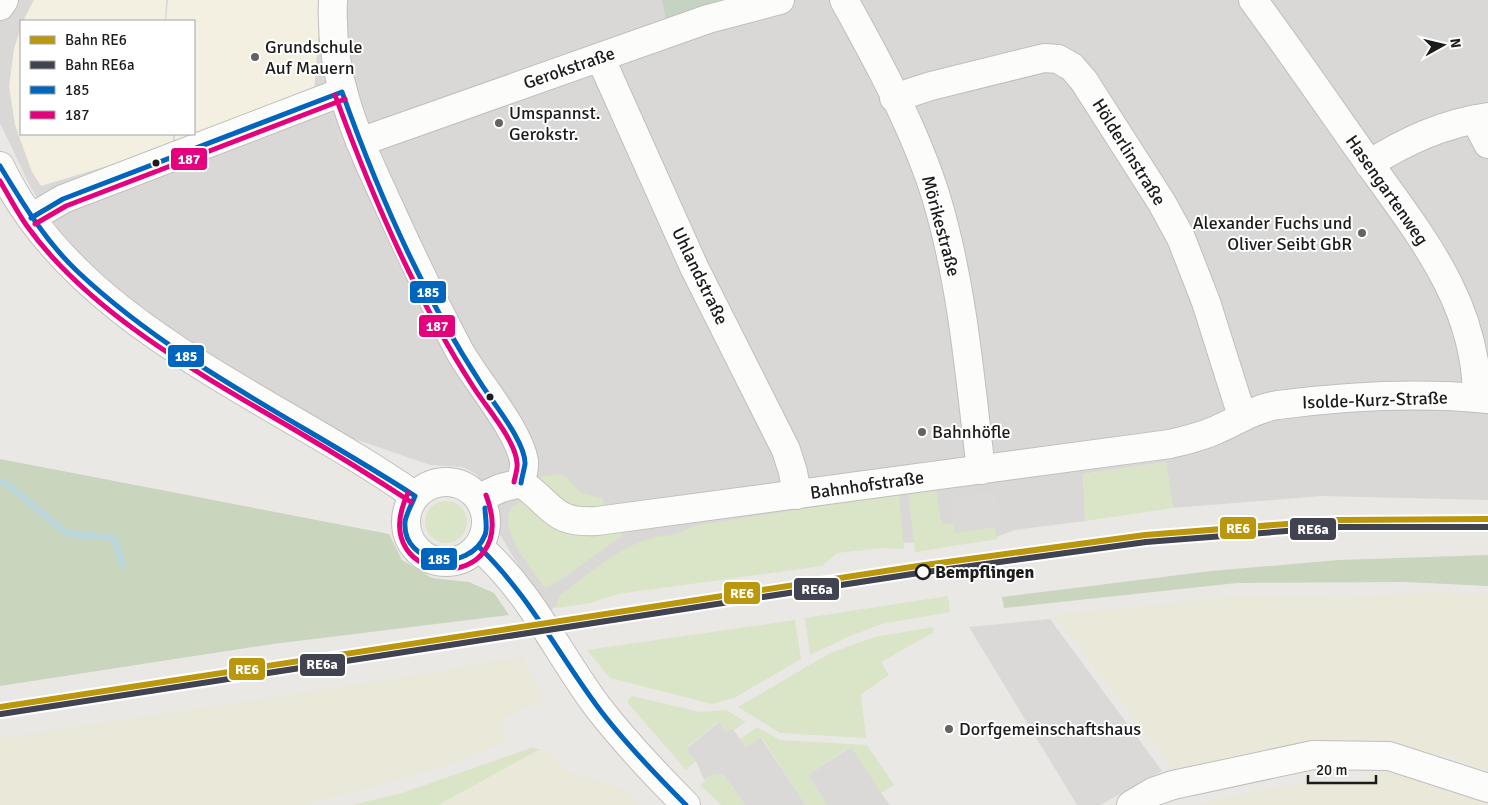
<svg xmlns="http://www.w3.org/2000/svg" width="1488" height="805" font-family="Signika,sans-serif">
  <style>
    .residential { fill: #d9d8d6; fill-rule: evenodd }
    .education { fill: #f3f0e1 }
    .farmland { fill: #e9e8d9 }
    .grass { fill: #dae4c7 }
    .forest { fill: #c9d5bd }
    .cemetery { fill: #c5d3c3 }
    .parking { fill: #dad9d8 }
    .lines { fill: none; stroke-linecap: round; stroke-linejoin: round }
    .stream { stroke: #bcd7da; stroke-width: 7 }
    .minor-casing { stroke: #c0bfbd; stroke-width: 30 }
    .minor { stroke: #fcfcfb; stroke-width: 28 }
    .bus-1-casing { stroke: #fff; stroke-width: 9 }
    .bus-2-casing { stroke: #fff; stroke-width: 9 }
    .bus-1 { stroke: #0065bd; stroke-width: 5 }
    .bus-2 { stroke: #e5007d; stroke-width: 5 }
    .rail-1-casing { stroke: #fff; stroke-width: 10 }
    .rail-2-casing { stroke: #fff; stroke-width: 10 }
    .rail-1 { stroke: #bb970d; stroke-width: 6 }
    .rail-2 { stroke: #424351; stroke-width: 6 }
    .poi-dot { fill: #646362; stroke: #fff; stroke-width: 2 }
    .bus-dot { fill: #1c1c1c; stroke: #fff; stroke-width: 2 }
    .stop-dot { fill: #fff; stroke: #1c1c1c; stroke-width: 2.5 }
    .labels { text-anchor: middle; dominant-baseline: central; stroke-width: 4; stroke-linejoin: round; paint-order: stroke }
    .poi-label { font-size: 18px; fill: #1c1c1c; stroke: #fff; text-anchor: start }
    .street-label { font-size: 18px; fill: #1c1c1c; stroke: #fff }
    .stop-label { font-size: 18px; font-weight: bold; fill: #1c1c1c; stroke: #fff; text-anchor: start }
    .line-badge { stroke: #fff; stroke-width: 2 }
    .badge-label { font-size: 14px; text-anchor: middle; font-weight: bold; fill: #fff }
  </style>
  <rect width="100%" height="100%" fill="#eae8e5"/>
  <path class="residential" d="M0,0H1488V500L1321,496L1173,508L1166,462L1083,474L1085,521L1015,530L993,538L831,547L602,592L545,611L498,531L496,519L498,510L476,474L462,467L430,465L352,438L269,393L188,343L113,284L65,239L31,188L0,123ZM21,21H194V134H21Z"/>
  <path class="education" d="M34,0H166L165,21H23Z
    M168,0H321L314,94L175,144V134H194V21H166Z
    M21,27V134H173V146L41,186L32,172L15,125L9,86L14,49Z"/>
  <path class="farmland" d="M1427,592L1488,594V771L1458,759L1397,745L1316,743L1285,746L1228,757L1188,768L1173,769L1054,615L1238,596L1346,598Z
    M523,656L545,700L501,719L508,741L464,759L404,778L304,805H0V738L378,681Z
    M540,749H546L566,771L620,787L639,805H438Z
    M1384,769L1488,799V805H1198L1236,795L1311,781L1352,783Z"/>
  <path class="grass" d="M1166,462L1173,508L1085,521L1083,474Z
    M558,474L566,477L581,493L602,498L605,505L602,508L572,509L540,482V477Z
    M936,488L942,524H954L955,533L995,527L997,539L915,552L908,493Z
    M899,494L904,549L882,548L837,553L822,566L617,594L590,603L557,608V602L559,596C585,577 612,552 643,541C663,533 674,539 693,526Z
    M425 522a21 21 0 1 1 42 0a21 21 0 1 1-42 0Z
    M521,501L623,531L622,536L553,585L544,587C531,568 500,533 510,509Z
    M948,596L950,612L882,624L850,636L810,655L805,618Z
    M795,620L801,659L734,698L712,704L610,678L587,650Z
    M933,627L934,632L881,662L889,675L861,694L866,738L780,733L738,707L830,653L875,637Z
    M632,696L700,712L726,710L746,722L734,730L732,728L727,732L718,722L686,748L696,761L686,770L628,703V699Z
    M757,727L780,740L867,745L894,785L881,793L850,747L808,775L827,805H806L762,738L746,747L740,739Z
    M531,748L540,749L438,805H352L402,793Z
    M713,774L724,775L745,805H721L700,785Z"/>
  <path class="forest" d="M0,459L389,534L402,560L432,578L469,582L494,593L509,615L273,644L0,686Z
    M1488,555V586L1406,582L1237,583L1004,608L1002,597L1211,571L1339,560Z"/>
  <path class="cemetery" d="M662,0H720L666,19Z"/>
  <path class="parking" d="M348,110L363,150L345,156L329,116Z
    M996,491L1000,526L955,533L950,497Z
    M1050,619L1162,771L1100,805H1077L969,627Z
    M719,722L726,732L732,728L746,747L761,738L806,805H745L724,775L713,774L704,780L696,761L686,749Z
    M851,747L881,793L890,805H827L808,775Z"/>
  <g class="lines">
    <path class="stream" d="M0,482H5L66,533L114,538L123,565"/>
    <defs>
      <path id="minor" d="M333,0C329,82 359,141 392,213C413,259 435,305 459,350C476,381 518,428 524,461C525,467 522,476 521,483
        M844,0C879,63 916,131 937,200C963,288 970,379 981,470
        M1253,0C1290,50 1325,101 1361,152C1415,229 1477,299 1477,398
        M0,6L4,0
        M600,57L694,267L786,450L793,472L797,495
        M894,98L931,86L1044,58L1058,59L1072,67L1084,81L1162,203L1181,238L1206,302L1242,416
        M1475,119L1488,144
        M360,142L708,19L780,0
        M1369,164C1406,141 1444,123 1488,117
        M0,166C75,326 278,399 415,496
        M31,218L63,199L342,92
        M406 522a40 40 0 1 1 80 0a40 40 0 1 1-80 0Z
        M479,498L501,488L521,483C553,504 551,524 597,521L1170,444C1186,440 1201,437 1216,430C1237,421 1254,409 1278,405C1347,396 1419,392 1488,399
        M479,547C530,591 557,652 597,706C624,741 654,773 686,805
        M1131,805L1153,792L1173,785L1313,755L1389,756L1488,788"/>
    </defs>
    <use href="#minor" class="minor-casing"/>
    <use href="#minor" class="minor"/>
    <defs>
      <path id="bus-1" d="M342,92C377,190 423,295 480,382C492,402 526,442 525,464C524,470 522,477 521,483
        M0,166C23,204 46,242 78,272C177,365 303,423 415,496
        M31,218L63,199L342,92
        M415,496C412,504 406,514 405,522C402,566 470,573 485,535C488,528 485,516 485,508
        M479,547C528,594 557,652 597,706C623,741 655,774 686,805"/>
      <path id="bus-2" d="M335,95C371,194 416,299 474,388C486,407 516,441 517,463C518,469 515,476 514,482
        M0,181C9,196 17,212 27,226C90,314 203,376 295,430C334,453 373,477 411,502
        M35,224L66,206L345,99
        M408,493C362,590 525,598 486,495"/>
    </defs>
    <use href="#bus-1" class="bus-1-casing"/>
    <use href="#bus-2" class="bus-2-casing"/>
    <use href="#bus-1" class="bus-1"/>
    <use href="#bus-2" class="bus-2"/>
    <defs>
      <path id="rail-1" d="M0,707L918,566L1145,535L1338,520L1488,519"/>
      <path id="rail-2" d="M1,714L919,573L1146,542L1338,527H1488"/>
    </defs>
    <use href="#rail-1" class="rail-1-casing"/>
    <use href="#rail-2" class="rail-2-casing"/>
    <use href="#rail-1" class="rail-1"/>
    <use href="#rail-2" class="rail-2"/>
  </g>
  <g class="poi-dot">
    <circle cx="255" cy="57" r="5"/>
    <circle cx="499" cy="123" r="5"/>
    <circle cx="1362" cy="233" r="5"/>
    <circle cx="922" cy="432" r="5"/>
    <circle cx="949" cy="729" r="5"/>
  </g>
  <g class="bus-dot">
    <circle cx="156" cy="163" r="4.5"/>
    <circle cx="490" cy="397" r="4.5"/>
  </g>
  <circle class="stop-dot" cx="923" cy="572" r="7"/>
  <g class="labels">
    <g class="poi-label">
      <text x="265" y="47">Grundschule<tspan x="265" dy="21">Auf Mauern</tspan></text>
      <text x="509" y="113">Umspannst.<tspan x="509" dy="21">Gerokstr.</tspan></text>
      <text x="1352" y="223" text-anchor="end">Alexander Fuchs und<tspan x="1352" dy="21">Oliver Seibt GbR</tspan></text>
      <text x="932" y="432">Bahnhöfle</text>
      <text x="959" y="729">Dorfgemeinschaftshaus</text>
    </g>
    <g class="street-label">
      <text transform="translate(569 68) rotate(-19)">Gerokstraße</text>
      <text transform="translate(1129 152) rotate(58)">Hölderlinstraße</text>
      <text transform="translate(1387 190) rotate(55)">Hasengartenweg</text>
      <text transform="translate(941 226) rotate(75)">Mörikestraße</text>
      <text transform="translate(700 276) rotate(64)">Uhlandstraße</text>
      <text transform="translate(1375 400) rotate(-2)">Isolde-Kurz-Straße</text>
      <text transform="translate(867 485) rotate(-8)">Bahnhofstraße</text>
    </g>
    <g class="stop-label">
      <text x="935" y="572">Bempflingen</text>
    </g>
  </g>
  <g class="line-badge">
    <rect x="170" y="147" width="38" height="24" rx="5" fill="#e5007d"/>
    <rect x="409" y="280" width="38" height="24" rx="5" fill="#0065bd"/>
    <rect x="418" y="314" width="38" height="24" rx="5" fill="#e5007d"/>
    <rect x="167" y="344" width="38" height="24" rx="5" fill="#0065bd"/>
    <rect x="1219" y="516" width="38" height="24" rx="5" fill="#bb970d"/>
    <rect x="1289" y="517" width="48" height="24" rx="5" fill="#424351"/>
    <rect x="420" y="547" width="38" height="24" rx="5" fill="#0065bd"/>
    <rect x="793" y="577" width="47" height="24" rx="5" fill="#424351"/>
    <rect x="723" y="581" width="38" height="24" rx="5" fill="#bb970d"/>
    <rect x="299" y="653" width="47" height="24" rx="5" fill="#424351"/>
    <rect x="228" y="657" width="38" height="24" rx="5" fill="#bb970d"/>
  </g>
  <g class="badge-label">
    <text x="189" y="164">187</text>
    <text x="428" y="297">185</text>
    <text x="437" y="331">187</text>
    <text x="186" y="361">185</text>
    <text x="1238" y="533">RE6</text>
    <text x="1313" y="534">RE6a</text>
    <text x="439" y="564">185</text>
    <text x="817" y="594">RE6a</text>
    <text x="742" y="598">RE6</text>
    <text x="322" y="669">RE6a</text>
    <text x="247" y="674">RE6</text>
  </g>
  <rect x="20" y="20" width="175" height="115" fill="#ffffff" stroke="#a4a4a4"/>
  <rect x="30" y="36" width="25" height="8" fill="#bb970d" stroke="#a4a4a4"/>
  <text x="65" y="45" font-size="15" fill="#1c1c1c">Bahn RE6</text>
  <rect x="30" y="61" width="25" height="8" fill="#424351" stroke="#a4a4a4"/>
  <text x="65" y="70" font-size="15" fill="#1c1c1c">Bahn RE6a</text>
  <rect x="30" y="86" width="25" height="8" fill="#0065bd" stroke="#a4a4a4"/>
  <text x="65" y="95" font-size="15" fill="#1c1c1c">185</text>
  <rect x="30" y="111" width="25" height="8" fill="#e5007d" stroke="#a4a4a4"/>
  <text x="65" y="120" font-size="15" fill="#1c1c1c">187</text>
  <g transform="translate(1443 45) rotate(82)" stroke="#ffffff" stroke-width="4" paint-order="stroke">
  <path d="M0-4L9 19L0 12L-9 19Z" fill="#1c1c1c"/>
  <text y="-8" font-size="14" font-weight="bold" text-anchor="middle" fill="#1c1c1c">N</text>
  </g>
  <path d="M1308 775v8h68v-8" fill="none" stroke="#1c1c1c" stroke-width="2.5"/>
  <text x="1316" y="775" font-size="15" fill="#1c1c1c" stroke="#ffffff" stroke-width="4" paint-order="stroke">20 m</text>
</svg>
